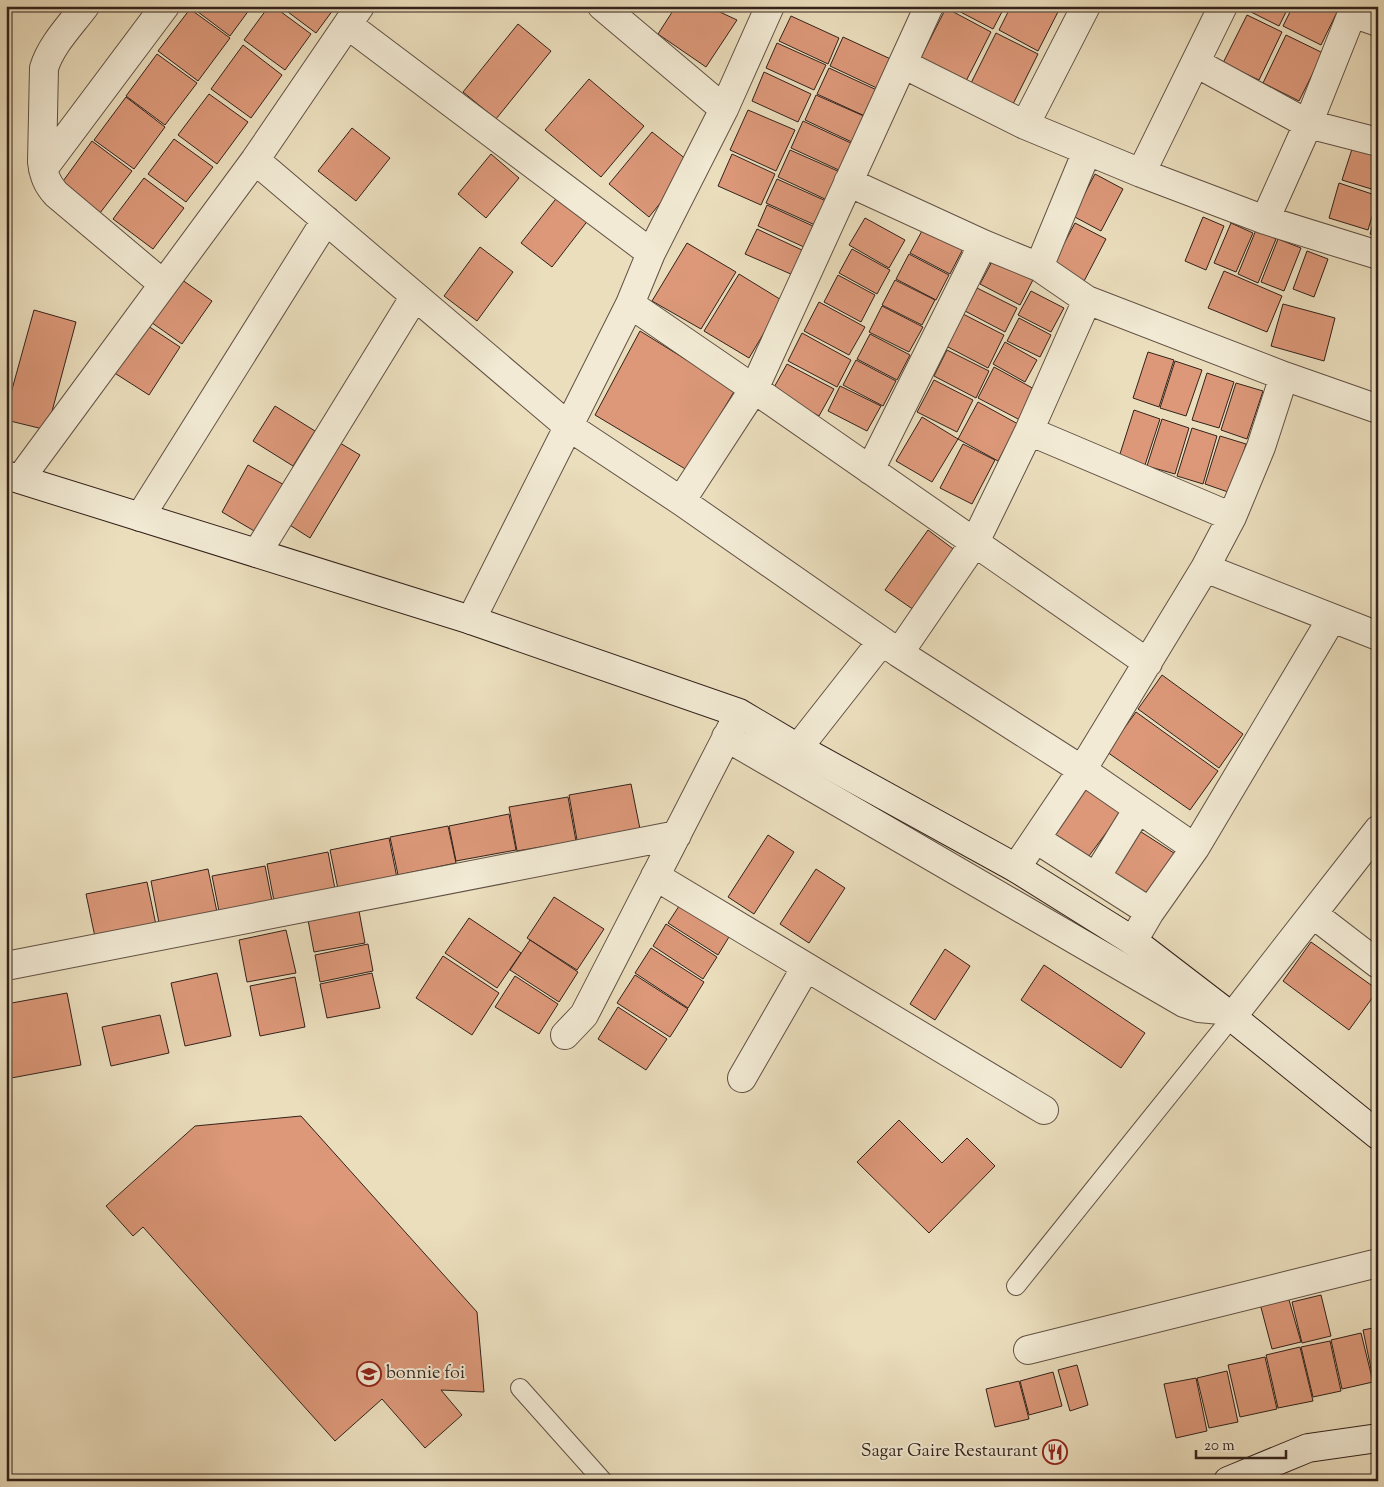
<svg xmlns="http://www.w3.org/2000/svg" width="1384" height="1487" font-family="'Sorts Mill Goudy',serif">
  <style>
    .building { fill: #dc9879; stroke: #33221b }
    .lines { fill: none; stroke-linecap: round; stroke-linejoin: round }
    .lane-casing { stroke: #615144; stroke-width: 20 }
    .street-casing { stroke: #615144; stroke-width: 30 }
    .secondary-casing { stroke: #33221b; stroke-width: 30 }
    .lane { stroke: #f2ead4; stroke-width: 18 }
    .street { stroke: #f2ead4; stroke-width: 28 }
    .secondary { stroke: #f2ead4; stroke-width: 28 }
    .labels { text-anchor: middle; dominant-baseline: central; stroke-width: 4; stroke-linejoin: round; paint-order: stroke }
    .poi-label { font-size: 18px; fill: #33221b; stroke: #f2ead4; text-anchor: start }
  </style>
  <rect width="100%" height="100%" fill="#ebdebd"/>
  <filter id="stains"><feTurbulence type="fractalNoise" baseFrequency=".004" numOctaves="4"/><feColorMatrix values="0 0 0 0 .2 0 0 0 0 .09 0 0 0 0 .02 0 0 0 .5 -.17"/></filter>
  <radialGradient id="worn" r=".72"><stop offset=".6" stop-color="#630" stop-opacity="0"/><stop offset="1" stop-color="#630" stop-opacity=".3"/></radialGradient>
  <path class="building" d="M190,6H252L230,36Z
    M269,6H273L311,34L285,70L244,40Z
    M280,6H336L316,33Z
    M676,6H707L737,20L706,67L658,34Z
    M949,6H1005L993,29Z
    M1011,6H1061L1038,51L999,30Z
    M1249,6H1289L1279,26L1247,10Z
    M1293,6H1340L1321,45L1283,26Z
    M946,8L991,32L965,83L920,59Z
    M190,9L230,38L198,81L158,51Z
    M1247,15L1282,32L1259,80L1223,63Z
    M791,16L839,38L828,64L779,41Z
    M518,24L551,51L496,119L463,92Z
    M996,33L1038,54L1012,106L970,85Z
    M1286,35L1323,53L1299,101L1263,83Z
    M843,37L895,61L881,90L830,66Z
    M777,43L826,65L814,90L766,68Z
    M243,45L282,75L251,118L211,89Z
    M157,54L197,83L165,125L126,96Z
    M829,68L879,91L867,117L817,94Z
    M764,72L811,94L798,122L752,101Z
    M589,79L644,126L601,177L545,130Z
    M209,94L248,122L217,164L178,135Z
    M816,95L866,117L854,143L805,120Z
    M126,97L165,127L134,169L94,140Z
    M748,110L795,130L776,171L730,150Z
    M803,121L853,144L841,171L791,148Z
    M352,128L390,158L356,201L318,171Z
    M652,132L692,164L649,217L609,184Z
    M174,139L213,167L186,202L148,174Z
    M92,141L132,171L100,213L61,184Z
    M1353,146L1378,154V191L1342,180Z
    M790,150L840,172L827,200L778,177Z
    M491,154L519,178L486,218L458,194Z
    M732,154L775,174L761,205L718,186Z
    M1095,174L1123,189L1101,231L1073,216Z
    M144,178L184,208L153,249L113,219Z
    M777,179L826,201L815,225L766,203Z
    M1339,183L1378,196L1368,230L1329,218Z
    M559,195L589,219L552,267L521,243Z
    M767,205L813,226L804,247L758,226Z
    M1378,208V236L1370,234Z
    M1203,217L1224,226L1206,270L1185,261Z
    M865,218L905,240L889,268L849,245Z
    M1075,223L1106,239L1082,285L1051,268Z
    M1231,223L1253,233L1236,272L1214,263Z
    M757,229L804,251L793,275L745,254Z
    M923,229L963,249L950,274L910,253Z
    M1256,230L1276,239L1258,283L1238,274Z
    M1278,239L1301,248L1284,291L1261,282Z
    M687,243L736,272L701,329L652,301Z
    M480,247L513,272L477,321L444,296Z
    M852,249L890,270L877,294L839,273Z
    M1307,251L1328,259L1314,297L1293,289Z
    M909,254L949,275L936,300L896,279Z
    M995,256L1035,276L1020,305L980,284Z
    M1224,271L1282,296L1267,332L1208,308Z
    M739,274L783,301L749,358L704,331Z
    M838,275L875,295L861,322L824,302Z
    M178,277L212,301L182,344L148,320Z
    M895,280L935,300L922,325L882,305Z
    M977,288L1017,308L1005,332L965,311Z
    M1031,291L1064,308L1051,332L1018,315Z
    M819,302L865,327L849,355L804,331Z
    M1283,304L1335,318L1324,361L1271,346Z
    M882,306L923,327L909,352L869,332Z
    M34,310L76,322L47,430L6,420V411Z
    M963,314L1004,335L988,368L946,346Z
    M1019,318L1051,335L1040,357L1007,341Z
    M145,324L180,347L149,395L113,372Z
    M640,331L735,390L687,470L595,415Z
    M802,333L851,360L837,387L788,361Z
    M870,334L910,355L897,380L857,359Z
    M1005,342L1037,360L1025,382L993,364Z
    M947,350L989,371L976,398L934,376Z
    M1148,352L1174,360L1159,407L1133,398Z
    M856,360L896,381L883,406L843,385Z
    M1175,361L1202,370L1186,416L1160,408Z
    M787,364L834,389L819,416L772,391Z
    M994,367L1036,390L1020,420L978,398Z
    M1207,373L1234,382L1219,428L1192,420Z
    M934,380L973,400L957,432L917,412Z
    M1236,383L1263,391L1247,439L1221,430Z
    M840,386L881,406L867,431L828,411Z
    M978,402L1018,424L998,461L958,439Z
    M275,406L315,431L293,466L253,441Z
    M1134,410L1160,419L1145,465L1119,457Z
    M922,417L958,439L932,482L896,461Z
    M1162,419L1189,428L1175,474L1147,466Z
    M1192,428L1217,436L1203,484L1177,476Z
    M1220,436L1246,444L1231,493L1205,484Z
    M335,440L360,455L310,538L285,522Z
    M963,444L995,460L972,504L940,488Z
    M248,465L288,487L261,535L222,512Z
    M928,530L956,551L914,610L885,590Z
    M1162,675L1243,734L1219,768L1138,709Z
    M1136,712L1218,771L1190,810L1107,752Z
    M1089,779L1126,806L1086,860L1049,832Z
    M631,784L640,829L577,840L569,795Z
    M568,797L576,841L517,851L509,807Z
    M509,814L516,850L456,861L449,826Z
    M448,826L456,863L398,875L390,837Z
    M1135,828L1177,855L1147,901L1105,873Z
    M768,835L794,852L754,914L728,897Z
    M389,838L397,878L338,889L330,850Z
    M328,852L335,889L274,901L267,864Z
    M265,866L272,901L219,911L212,876Z
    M208,869L217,912L159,923L151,881Z
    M816,869L845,888L809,943L780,924Z
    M147,882L156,925L95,937L86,894Z
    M554,897L604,929L577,970L527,938Z
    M683,900L732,932L718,955L668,923Z
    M359,911L365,943L314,952L308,920Z
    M469,918L521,953L497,988L445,953Z
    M666,924L717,957L703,979L653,946Z
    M286,930L296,973L247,982L239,940Z
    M530,940L578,972L559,1002L510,970Z
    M1311,942L1378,990L1349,1030L1283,981Z
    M368,944L373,971L320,982L315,955Z
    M651,948L704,982L688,1008L635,973Z
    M945,949L970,966L935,1020L910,1004Z
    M443,956L499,993L472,1035L416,998Z
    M1044,965L1145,1033L1121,1068L1021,1000Z
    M217,973L231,1036L185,1046L171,983Z
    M372,973L380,1008L327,1018L320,984Z
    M635,975L688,1009L670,1037L617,1003Z
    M515,976L558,1004L539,1034L495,1007Z
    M295,977L305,1027L260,1036L250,986Z
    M67,993L81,1065L6,1079V1004Z
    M618,1007L667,1039L646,1070L598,1039Z
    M160,1015L169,1053L111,1066L102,1027Z
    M301,1116L477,1312L484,1392L441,1390L462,1415L425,1448L382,1399L335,1441L143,1227L133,1236L106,1206L195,1126Z
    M899,1120L942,1163L967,1138L995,1166L929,1233L857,1162Z
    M1287,1293L1301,1342L1272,1349L1259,1300Z
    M1321,1295L1331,1336L1302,1343L1292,1302Z
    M1378,1327V1382L1374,1383L1363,1330Z
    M1361,1333L1373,1382L1342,1389L1331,1340Z
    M1330,1341L1341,1391L1313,1397L1301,1347Z
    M1300,1347L1313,1401L1278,1408L1266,1355Z
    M1265,1357L1277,1409L1240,1417L1228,1365Z
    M1077,1365L1088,1405L1070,1411L1058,1370Z
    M1227,1371L1238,1422L1209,1428L1197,1378Z
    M1053,1372L1062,1406L1029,1415L1020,1381Z
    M1196,1378L1207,1431L1176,1438L1164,1384Z
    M1019,1381L1029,1419L995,1427L986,1389Z"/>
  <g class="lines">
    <defs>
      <path id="lane" d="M1016,1286L1232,1017
        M520,1388L603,1481"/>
      <path id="street" d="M85,6C70,26 51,45 44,68L42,162C44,176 47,184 56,194L163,284
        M602,6L724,109
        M1352,13L1378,22
        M348,25L651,253
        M1196,63L1308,124L1378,142
        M903,64L1025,125L1141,173L1265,220L1378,255
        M1025,125L1086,6
        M255,160L568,426L681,501L899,653L1082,770L1195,848
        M43,169L165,6
        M1141,173L1223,6
        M848,182L983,244L1039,267L1087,300L1284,376L1378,409
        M1265,220L1308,124L1355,6
        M1039,267L1087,151
        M630,304L754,389L1148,663
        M1029,431L1232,517
        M870,470L983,244
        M20,479L255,160L360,6
        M681,501L754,389L929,6
        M140,517L326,220
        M257,553L415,296
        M1205,568L1378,636
        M471,620L630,304L651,253L724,109L770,6
        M899,653L975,542L1029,431L1087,300
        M726,737L1184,1003L1199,1008L1221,1010
        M798,748L882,641
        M1036,839L1150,912
        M1016,868L1082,770L1205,568L1232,517L1261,447L1284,376
        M655,876L1044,1110
        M1096,877L1138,809
        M1313,914L1378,964
        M1133,941L1150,912L1195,848L1332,618
        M6,966L677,835
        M1232,1017L1378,830
        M565,1035L584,1015L735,721
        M742,1078L806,967
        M1028,1350L1378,1263"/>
      <path id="secondary" d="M6,475L471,620L739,713L798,748L1016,868L1133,941L1232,1017L1378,1135
        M1228,1481L1308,1448L1378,1438"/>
    </defs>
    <use href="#lane" class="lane-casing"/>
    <use href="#street" class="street-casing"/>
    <use href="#secondary" class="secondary-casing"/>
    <use href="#lane" class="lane"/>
    <use href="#street" class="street"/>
    <use href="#secondary" class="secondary"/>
  </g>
  <defs>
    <symbol id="university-ring" viewBox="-11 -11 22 22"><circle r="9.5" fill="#f2ead4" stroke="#8f2418" stroke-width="1.5"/><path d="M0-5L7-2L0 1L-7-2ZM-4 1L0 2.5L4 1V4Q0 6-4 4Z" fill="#8f2418"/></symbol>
    <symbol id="restaurant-ring" viewBox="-11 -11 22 22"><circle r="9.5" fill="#f2ead4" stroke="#8f2418" stroke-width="1.5"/><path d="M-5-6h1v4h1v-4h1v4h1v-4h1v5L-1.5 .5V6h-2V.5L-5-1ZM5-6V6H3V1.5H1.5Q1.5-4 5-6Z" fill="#8f2418"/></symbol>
  </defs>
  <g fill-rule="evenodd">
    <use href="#university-ring" x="355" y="1360" width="28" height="28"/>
    <use href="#restaurant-ring" x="1041" y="1438" width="28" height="28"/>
  </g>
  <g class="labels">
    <g class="poi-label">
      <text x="386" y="1374">bonnie foi</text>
      <text x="1038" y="1452" text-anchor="end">Sagar Gaire Restaurant</text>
    </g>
  </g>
  <rect width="1384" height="1487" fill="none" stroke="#ebdebd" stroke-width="25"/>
  <rect x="8" y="8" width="1369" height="1472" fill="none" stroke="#33221b" stroke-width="2.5"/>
  <rect x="12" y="12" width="1359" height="1462" fill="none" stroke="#33221b"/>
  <path d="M1196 1450v8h90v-8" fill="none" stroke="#33221b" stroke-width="2.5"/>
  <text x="1204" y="1450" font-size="15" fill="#33221b" stroke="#f2ead4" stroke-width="4" paint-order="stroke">20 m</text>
  <rect width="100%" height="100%" filter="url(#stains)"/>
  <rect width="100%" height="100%" fill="url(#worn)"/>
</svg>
